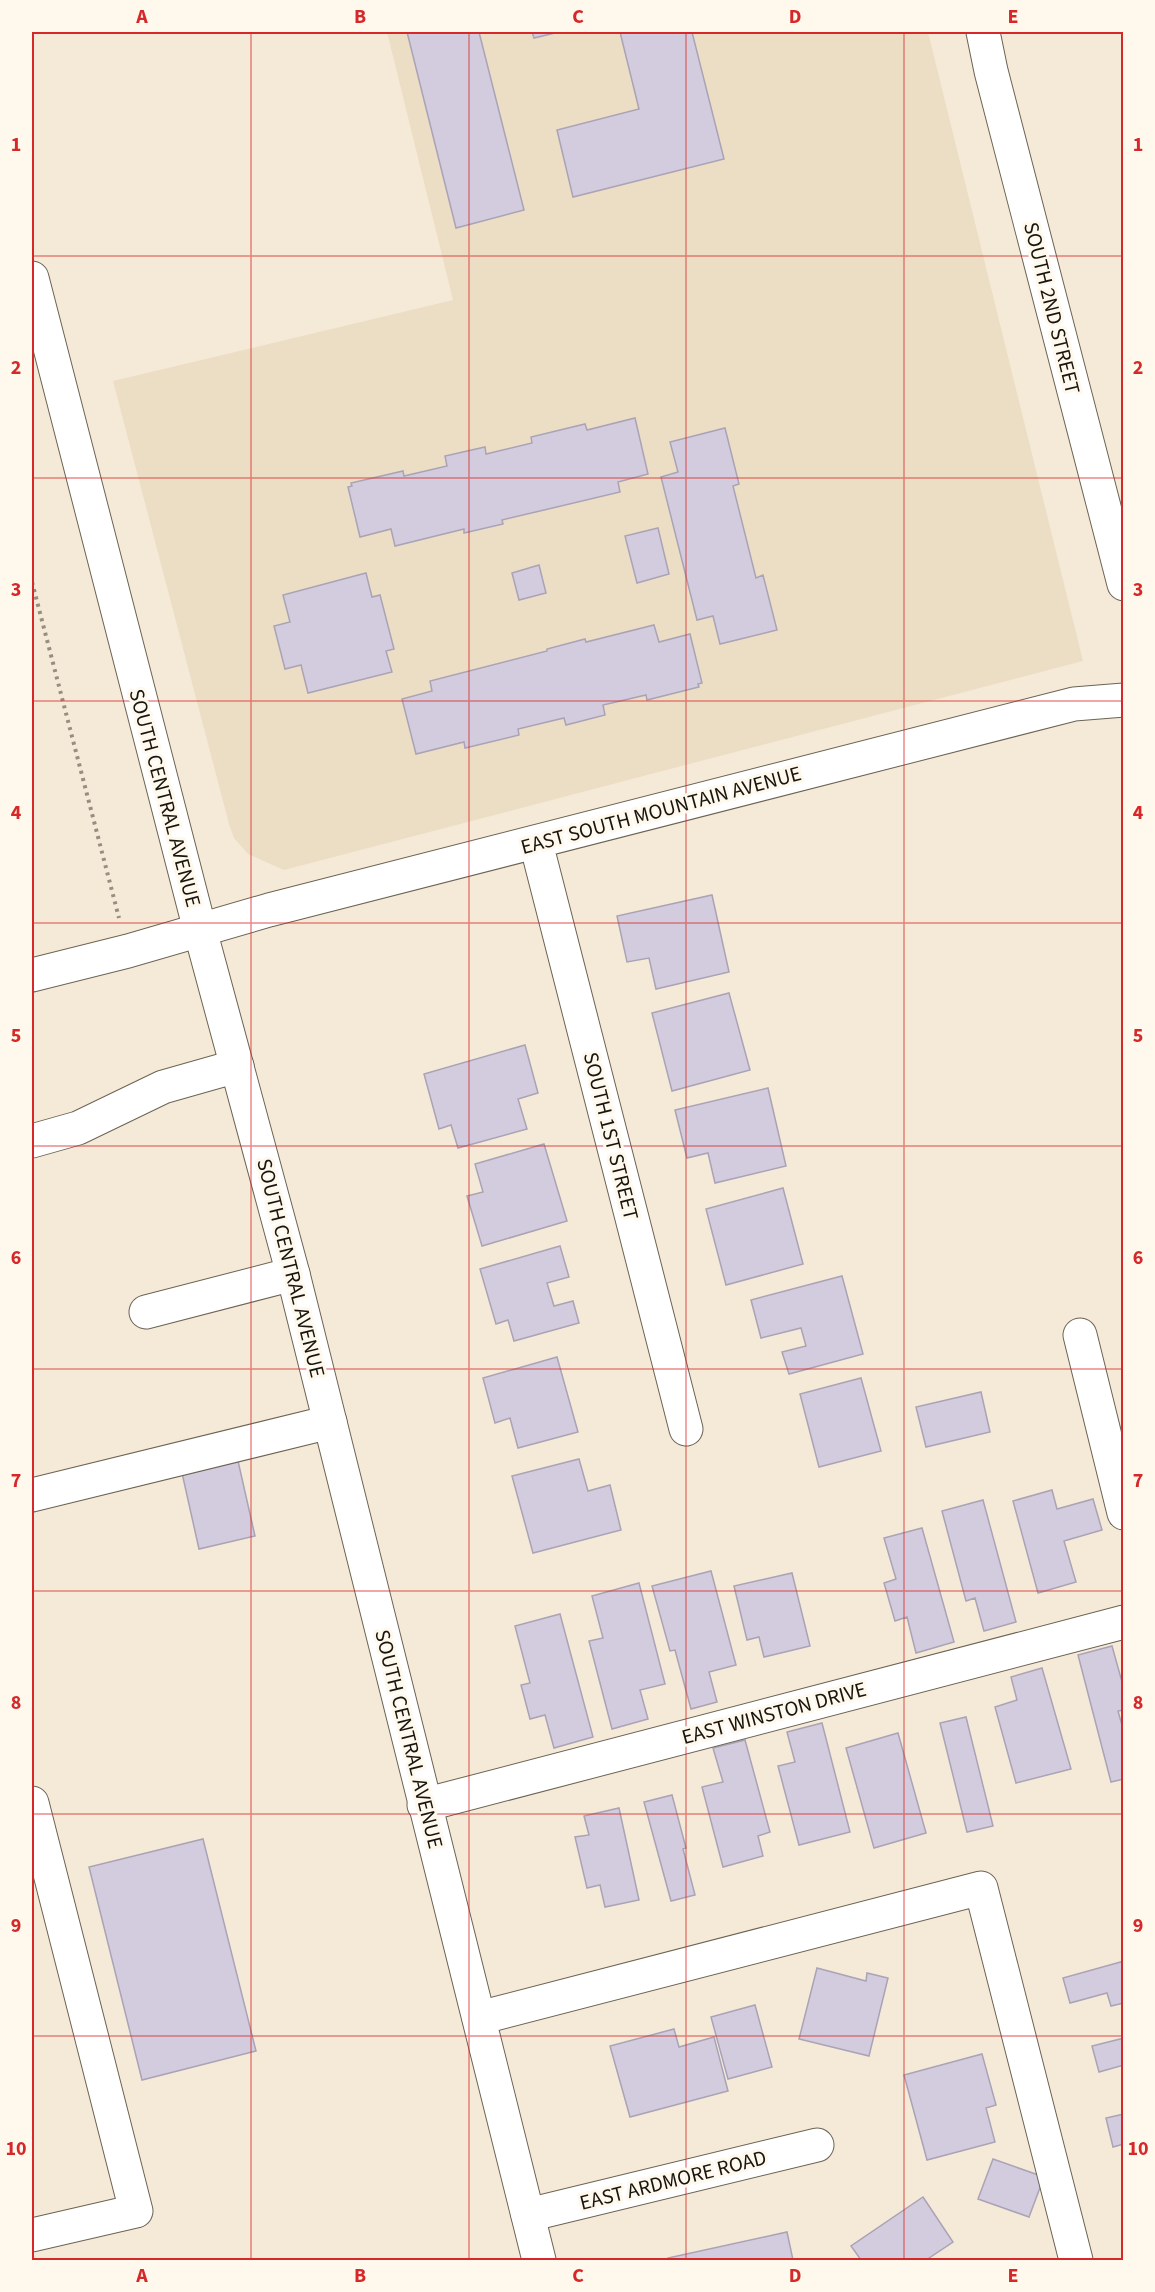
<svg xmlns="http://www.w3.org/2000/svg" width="1155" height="2292" font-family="'Source Sans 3',sans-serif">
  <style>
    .built { fill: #ecdec5 }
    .building { fill: #d3ccde; stroke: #aaa3b5; stroke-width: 1.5 }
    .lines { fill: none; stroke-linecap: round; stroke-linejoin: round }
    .minor-casing { stroke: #6c6354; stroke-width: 35 }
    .major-casing { stroke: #6c6354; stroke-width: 35 }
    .path { stroke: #968e81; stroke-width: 4; stroke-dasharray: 3 4.5; stroke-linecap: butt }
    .minor { stroke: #fff; stroke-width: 33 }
    .major { stroke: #fff; stroke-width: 33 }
    .grid { fill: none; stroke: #d62828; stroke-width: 1.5; stroke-opacity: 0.55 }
    .labels { text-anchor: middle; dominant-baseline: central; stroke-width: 6; stroke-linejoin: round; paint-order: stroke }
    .street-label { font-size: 21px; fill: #18150e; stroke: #fef8ed }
    .neatline { fill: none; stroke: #d62828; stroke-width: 2 }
    .grid-label { font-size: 20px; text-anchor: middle; font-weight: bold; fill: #d62828 }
  </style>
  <rect width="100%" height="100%" fill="#f5ead8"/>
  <path class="built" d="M387,32H928L1083,661L284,870L248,854L234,838L229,824L113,381L453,300Z"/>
  <path class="building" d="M407,32H479L524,210L456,228Z
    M532,32H559L534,38Z
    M620,32H692L724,159L573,197L557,130L639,109Z
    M635,418L648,474L618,482L620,492L502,520L503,524L464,533V529L395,546L391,529L360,537L348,487L352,486L351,483L403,471L404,476L447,466L445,456L485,447L486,454L532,443L531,437L585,424L587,430Z
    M725,428L739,484L733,486L756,578L763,575L777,630L720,644L713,616L697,620L661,477L678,472L670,442Z
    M658,528L669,574L637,583L625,536Z
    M539,565L546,593L519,600L512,573Z
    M366,573L372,597L380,595L394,649L386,651L392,672L308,693L301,665L285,669L274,626L290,622L283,595Z
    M654,625L659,642L690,634L702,683L698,684L699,687L647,700L646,695L603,705L605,715L566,725L564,718L518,729L519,735L465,748L464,742L416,754L402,699L432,691L430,681L547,651V649L585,639L586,642Z
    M712,895L729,972L656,989L649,958L627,962L617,916Z
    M729,993L750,1070L672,1091L652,1013Z
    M525,1045L538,1093L518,1099L527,1129L458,1148L451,1125L439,1129L424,1074Z
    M768,1088L786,1166L715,1183L708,1153L687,1158L675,1110Z
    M544,1144L567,1221L482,1246L467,1196L483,1192L475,1164Z
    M783,1188L803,1264L726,1285L706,1209Z
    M560,1246L569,1277L547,1283L554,1306L573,1301L579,1323L514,1341L508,1320L496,1324L480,1269Z
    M842,1276L863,1354L789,1374L782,1352L806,1346L801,1328L761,1338L751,1300Z
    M557,1357L578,1432L518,1448L510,1418L495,1423L483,1378Z
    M861,1378L881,1451L819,1467L800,1394Z
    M981,1392L990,1432L926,1447L916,1407Z
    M579,1459L588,1491L610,1485L621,1530L533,1553L512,1476Z
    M238,1461L255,1536L199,1549L182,1473Z
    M1052,1490L1057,1509L1093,1499L1102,1530L1064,1541L1076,1582L1038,1593L1013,1501Z
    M983,1500L1016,1622L984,1631L975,1598L966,1601L942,1511Z
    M922,1528L954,1642L916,1653L907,1617L895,1621L884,1583L896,1579L884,1538Z
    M711,1571L736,1665L709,1672L717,1702L691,1709L675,1650L670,1651L652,1586Z
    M792,1573L810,1646L764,1657L759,1637L747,1640L734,1586Z
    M639,1583L665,1684L640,1690L648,1719L612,1729L589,1641L603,1638L592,1596Z
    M560,1614L593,1737L554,1748L545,1715L530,1719L521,1685L530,1683L515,1626Z
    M1112,1646L1124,1689V1710L1118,1711L1124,1732V1779L1111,1782L1078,1655Z
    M1042,1668L1071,1769L1016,1783L995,1707L1017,1700L1011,1677Z
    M966,1717L993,1826L967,1832L940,1723Z
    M822,1723L850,1832L799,1845L778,1766L795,1762L787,1732Z
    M898,1733L926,1833L874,1848L846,1748Z
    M745,1740L770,1832L758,1836L763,1856L723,1867L702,1787L723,1782L713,1748Z
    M672,1795L686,1848L683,1849L695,1895L671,1901L644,1802Z
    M619,1808L639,1900L605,1907L600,1885L587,1888L575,1837L589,1835L584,1816Z
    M203,1839L256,2051L142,2080L89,1867Z
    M1124,1961V2003L1111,2006L1107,1993L1070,2003L1063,1978Z
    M817,1968L866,1981L867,1973L888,1978L869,2056L799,2039Z
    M755,2005L772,2067L728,2079L711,2017Z
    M674,2029L679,2047L714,2037L728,2091L630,2117L610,2046Z
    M1124,2038V2065L1099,2072L1092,2046Z
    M982,2054L996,2105L986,2108L995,2142L927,2160L904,2075Z
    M1124,2114V2144L1113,2147L1106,2118Z
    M993,2159L1044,2177L1029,2217L978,2199Z
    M923,2197L953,2242L926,2260H861L851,2246Z
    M787,2232L793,2260H669L668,2258Z"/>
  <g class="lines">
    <defs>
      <path id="minor" d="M983,32L991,71L1124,584
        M536,843L686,1429
        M32,975L128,951L269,910L1074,704L1124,700
        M32,1141L78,1128L163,1087L237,1066
        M146,1312L293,1274
        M1080,1335L1124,1513
        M32,1495L330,1422
        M32,1803L136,2211L32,2235
        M424,1805L1124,1622
        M479,2018L981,1888L1076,2260
        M528,2215L817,2145"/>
      <path id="major" d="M32,278L200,930L293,1274L539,2260"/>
    </defs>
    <use href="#minor" class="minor-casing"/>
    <use href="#major" class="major-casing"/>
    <path class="path" d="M32,582L119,918"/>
    <use href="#minor" class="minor"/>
    <use href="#major" class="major"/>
  </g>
  <path class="grid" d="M251,32V2260M469,32V2260M686,32V2260M904,32V2260M32,256H1124M32,478H1124M32,701H1124M32,923H1124M32,1146H1124M32,1369H1124M32,1591H1124M32,1814H1124M32,2036H1124"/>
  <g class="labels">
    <g class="street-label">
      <text transform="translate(1052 308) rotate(76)">SOUTH 2ND STREET</text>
      <text transform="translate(165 798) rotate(75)">SOUTH CENTRAL AVENUE</text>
      <text transform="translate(661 810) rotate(-15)">EAST SOUTH MOUNTAIN AVENUE</text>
      <text transform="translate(611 1136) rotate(76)">SOUTH 1ST STREET</text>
      <text transform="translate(291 1268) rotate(76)">SOUTH CENTRAL AVENUE</text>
      <text transform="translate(774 1713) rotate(-15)">EAST WINSTON DRIVE</text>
      <text transform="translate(409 1739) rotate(76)">SOUTH CENTRAL AVENUE</text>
      <text transform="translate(673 2180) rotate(-14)">EAST ARDMORE ROAD</text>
    </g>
  </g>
  <rect width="1155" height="2292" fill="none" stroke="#fef8ed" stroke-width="66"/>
  <rect x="33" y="33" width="1089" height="2226" class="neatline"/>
  <g class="grid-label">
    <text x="142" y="23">A</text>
    <text x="360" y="23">B</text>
    <text x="578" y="23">C</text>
    <text x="795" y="23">D</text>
    <text x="1013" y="23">E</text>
    <text x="16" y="151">1</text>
    <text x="1138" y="151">1</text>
    <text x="16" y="374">2</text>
    <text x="1138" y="374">2</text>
    <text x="16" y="596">3</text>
    <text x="1138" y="596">3</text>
    <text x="16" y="819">4</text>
    <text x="1138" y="819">4</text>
    <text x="16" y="1042">5</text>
    <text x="1138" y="1042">5</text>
    <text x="16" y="1264">6</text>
    <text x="1138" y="1264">6</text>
    <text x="16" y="1487">7</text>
    <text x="1138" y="1487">7</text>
    <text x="16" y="1709">8</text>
    <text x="1138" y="1709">8</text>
    <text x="16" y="1932">9</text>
    <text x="1138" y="1932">9</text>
    <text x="16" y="2155">10</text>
    <text x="1138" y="2155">10</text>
    <text x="142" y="2282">A</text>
    <text x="360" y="2282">B</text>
    <text x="578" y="2282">C</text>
    <text x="795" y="2282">D</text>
    <text x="1013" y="2282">E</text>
  </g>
</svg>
